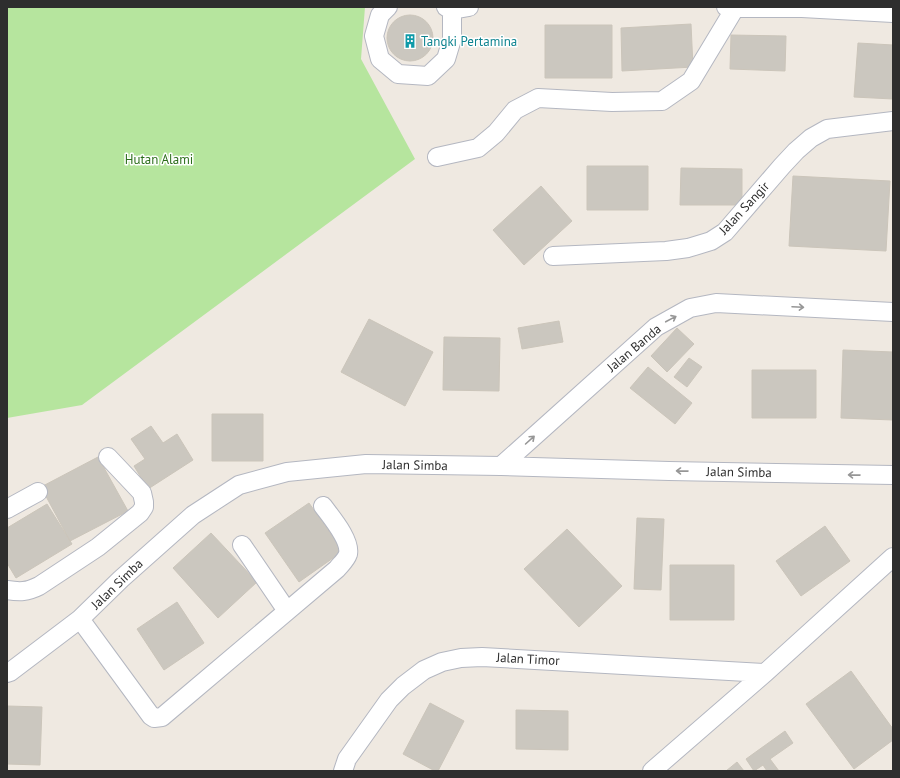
<svg xmlns="http://www.w3.org/2000/svg" width="900" height="778" font-family="'PT Sans',sans-serif">
  <style>
    .green { fill: #b6e59e }
    .building { fill: #cbc7bf; stroke: #cbc5ba }
    .lines { fill: none; stroke-linecap: round; stroke-linejoin: round }
    .minor-casing { stroke: #b4b7c1; stroke-width: 20 }
    .minor { stroke: #fff; stroke-width: 18 }
    .oneway { stroke: #969696 }
    .labels { text-anchor: middle; dominant-baseline: central; stroke-width: 3; stroke-linejoin: round; paint-order: stroke }
    .culture-label { font-size: 13px; fill: #0d838f; stroke: #fff; text-anchor: start }
    .park-label { font-size: 13px; fill: #2c6e1b; stroke: #fff }
    .street-label { font-size: 13px; fill: #2e2e2e; stroke: #fff }
  </style>
  <rect width="100%" height="100%" fill="#efe9e1"/>
  <path class="green" d="M7,7H365L361,59L415,159L82,405L7,418Z"/>
  <path class="building" d="M387 38a23 23 0 1 1 46 0a23 23 0 1 1-46 0Z
    M691,24L693,67L622,71L621,28Z
    M545,25H612V78H545Z
    M731,35L786,36L785,71L730,69Z
    M858,43L893,45V99L854,97Z
    M587,166H648V210H587Z
    M681,168L742,169V205H680Z
    M793,176L890,181L886,251L789,246Z
    M541,186L572,221L524,265L493,230Z
    M369,319L433,352L405,406L341,372Z
    M559,321L563,342L522,349L518,328Z
    M677,328L694,344L667,372L651,356Z
    M444,337L500,338L499,391L443,390Z
    M843,350L893,352V420L841,418Z
    M689,358L702,367L687,387L674,377Z
    M648,367L692,403L675,424L630,388Z
    M752,370H816V418H752Z
    M212,414H263V461H212Z
    M151,426L163,443L177,434L193,460L148,489L134,466L145,459L131,439Z
    M98,457L128,511L70,541L41,487Z
    M309,503L343,551L299,582L265,533Z
    M47,504L72,544L16,578L7,563V528Z
    M637,518L664,519L661,590L634,589Z
    M825,526L850,561L801,596L776,561Z
    M567,529L622,586L579,627L524,569Z
    M211,533L257,582L218,618L173,568Z
    M670,565H734V620H670Z
    M177,602L204,643L164,670L137,629Z
    M851,671L893,729V740L854,769L806,704Z
    M430,703L464,721L438,771H435L403,754Z
    M7,706L42,707L40,765L7,764Z
    M516,710L568,711V750L516,749Z
    M785,731L793,743L770,759L779,771H767L763,765L754,771L746,759Z
    M737,762L744,771H726Z"/>
  <g class="lines">
    <defs>
      <path id="minor" d="M388,7L380,15L374,36L380,59L398,74L428,76L446,59L452,39V10
        M446,7L452,10L469,7
        M726,7L735,8H802L893,13
        M437,157L478,148L496,133L515,110L538,98L612,102L662,101L691,81L735,8
        M553,256L666,251L688,248L711,241L725,232L782,166L796,151L811,138L827,129L893,121
        M501,466L656,327L690,308L716,303L893,312
        M7,509L38,492
        M242,545L287,611
        M7,590C20,592 27,592 39,586L98,547L140,513L144,507V502L142,493L108,457
        M80,619L151,716L154,718L162,717L337,569C341,564 346,560 348,554C351,540 331,517 323,506
        M7,673L10,672L80,619L121,579L193,515L239,485L287,472L366,464L501,466L669,471L893,475
        M343,771L347,759L389,700L403,686L424,670L442,662L461,658L482,657L765,673
        M652,771L765,673L893,557"/>
    </defs>
    <use href="#minor" class="minor-casing"/>
    <use href="#minor" class="minor"/>
  </g>
  <defs><path id="oneway-shaft" d="M-6 0H5M1.5-3L5.5 0L1.5 3" fill="none" stroke-width="1.6" stroke-linecap="round" stroke-linejoin="round"/></defs>
  <g class="oneway">
    <use href="#oneway-shaft" transform="translate(798 307) rotate(3)"/>
    <use href="#oneway-shaft" transform="translate(671 319) rotate(-28)"/>
    <use href="#oneway-shaft" transform="translate(530 440) rotate(-42)"/>
    <use href="#oneway-shaft" transform="translate(682 471) rotate(-179)"/>
    <use href="#oneway-shaft" transform="translate(854 475) rotate(-179)"/>
  </g>
  <defs>
    <symbol id="building-bare" viewBox="-9 -9 18 18"><path d="M-4-6H4V6H1V3H-1V6H-4ZM-2.5-4.3h1.7v1.8h-1.7ZM.8-4.3h1.7v1.8H.8ZM-2.5-1h1.7V.8h-1.7ZM.8-1h1.7V.8H.8Z" fill="#0f9aa8" stroke="#fff" stroke-width="2.5" paint-order="stroke"/></symbol>
  </defs>
  <g fill-rule="evenodd">
    <use href="#building-bare" x="400" y="31" width="20" height="20"/>
  </g>
  <g class="labels">
    <g class="culture-label">
      <text x="421" y="41">Tangki Pertamina</text>
    </g>
    <g class="park-label">
      <text x="159" y="159">Hutan Alami</text>
    </g>
    <g class="street-label">
      <text transform="translate(744 208) rotate(-47)">Jalan Sangir</text>
      <text transform="translate(634 348) rotate(-40)">Jalan Banda</text>
      <text transform="translate(415 465) rotate(1)">Jalan Simba</text>
      <text transform="translate(739 472) rotate(1)">Jalan Simba</text>
      <text transform="translate(117 584) rotate(-44)">Jalan Simba</text>
      <text transform="translate(528 659) rotate(3)">Jalan Timor</text>
    </g>
  </g>
  <rect width="900" height="778" fill="none" stroke="#2e2e2e" stroke-width="16"/>
</svg>
